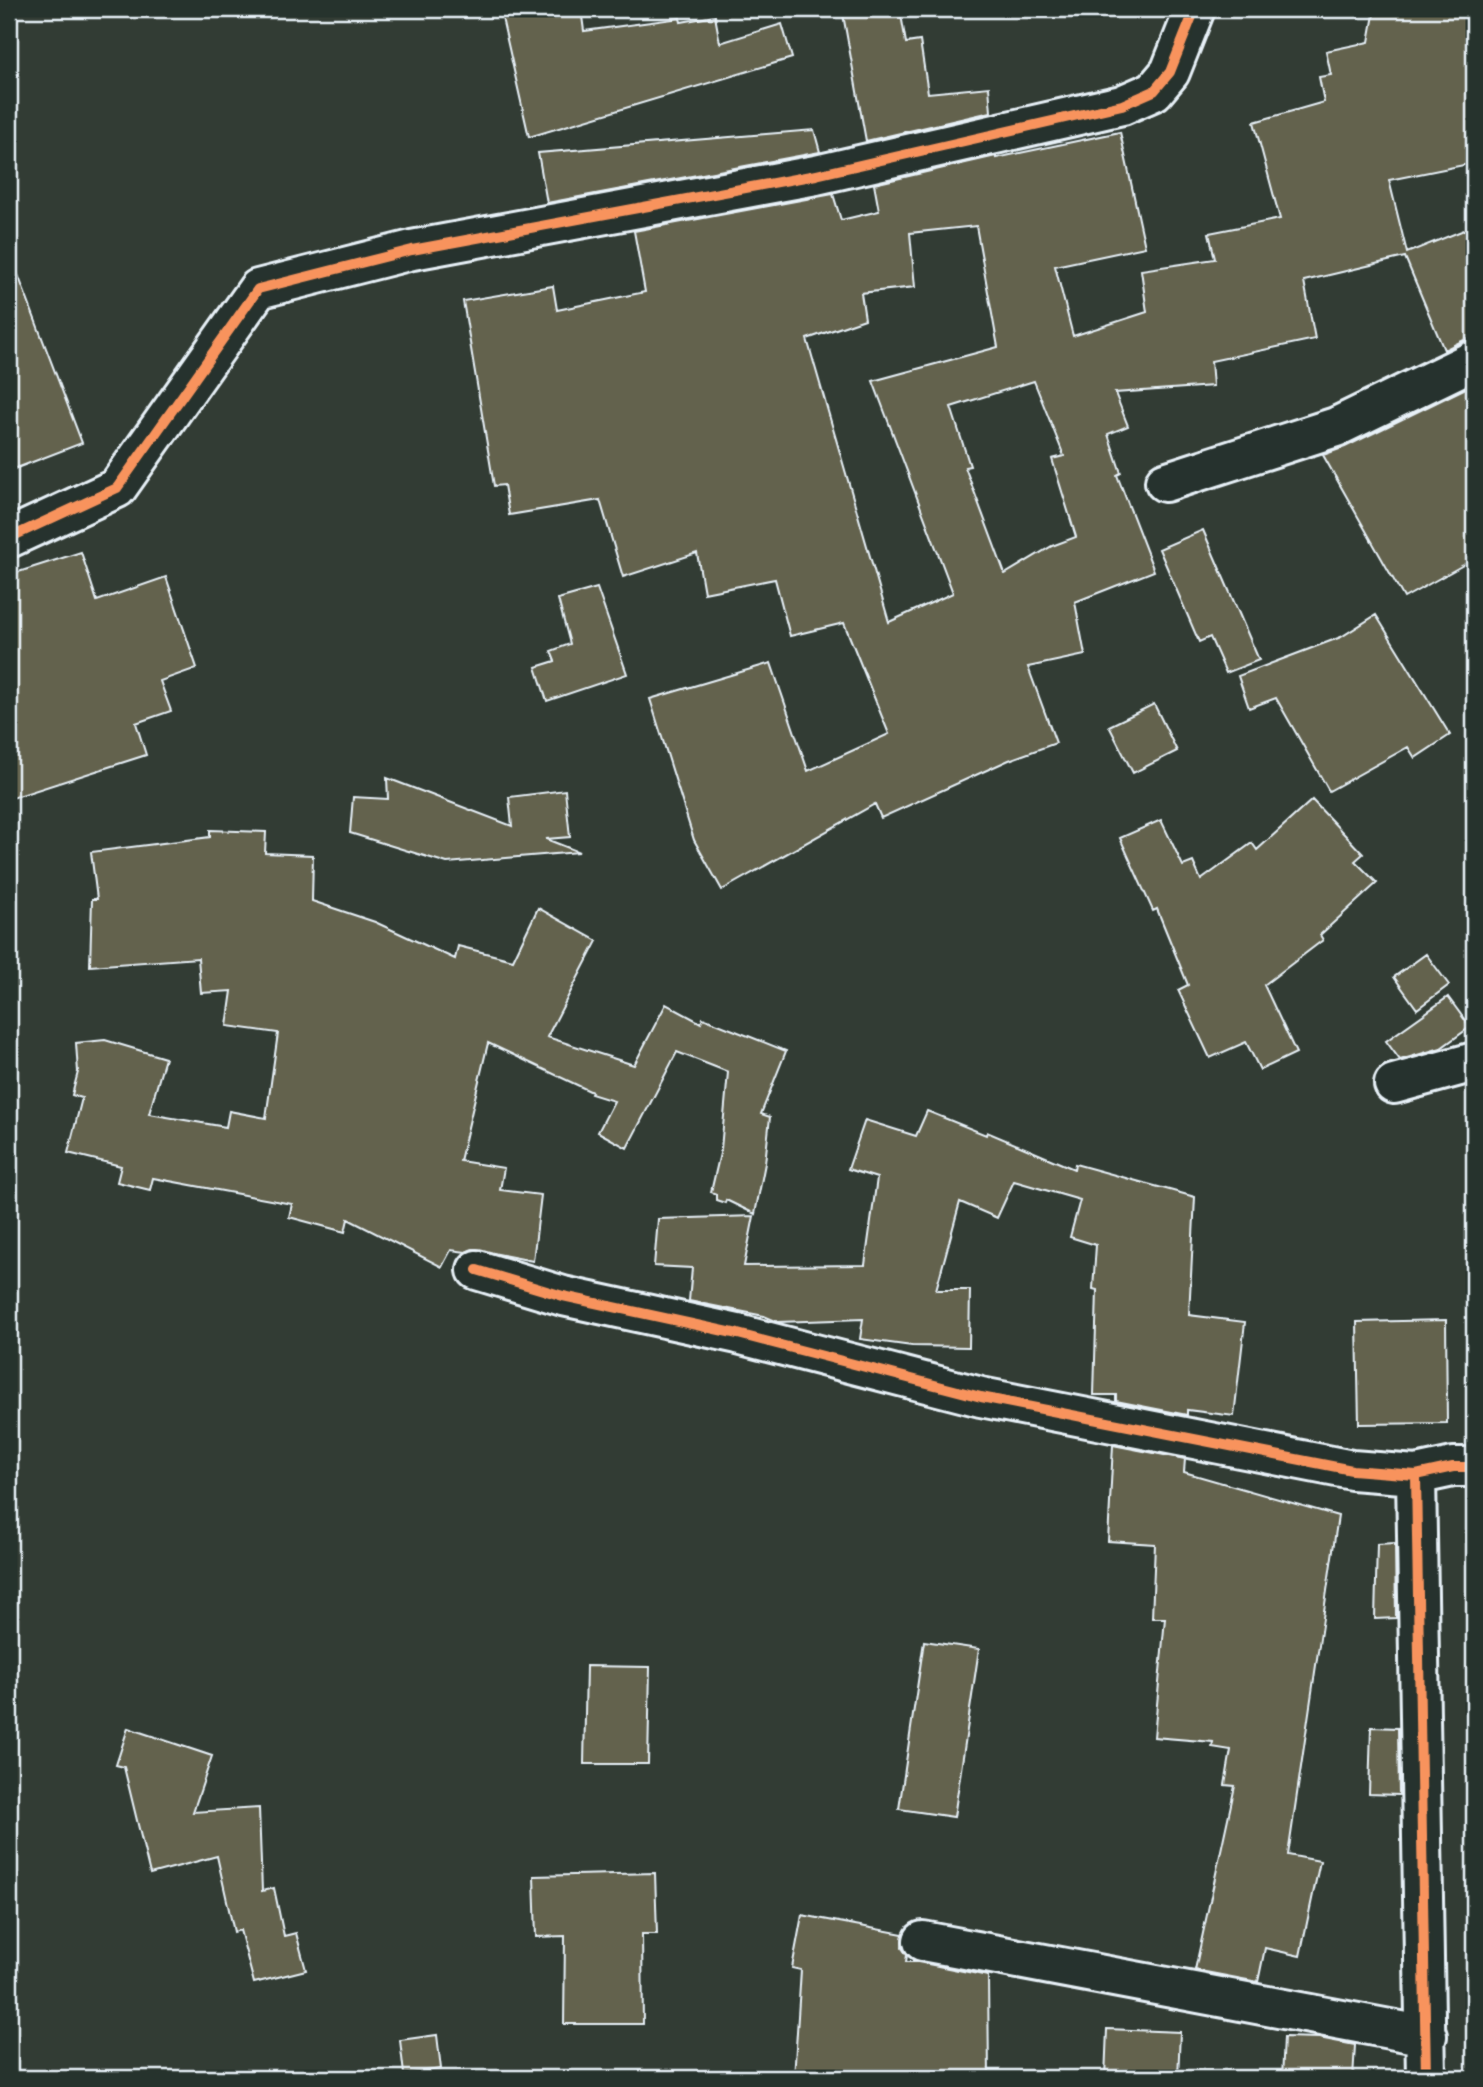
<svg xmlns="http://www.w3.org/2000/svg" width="1483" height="2087" font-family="'Architects Daughter',sans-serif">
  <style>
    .building { fill: #63624e; stroke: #e8f1f8; stroke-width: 2; fill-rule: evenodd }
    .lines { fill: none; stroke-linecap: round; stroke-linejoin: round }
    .minor-casing { stroke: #e8f1f8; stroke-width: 44 }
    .minor { stroke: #26332d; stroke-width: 38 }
    .cycleway-casing { stroke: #26332d; stroke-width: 15 }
    .cycleway { stroke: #f8935d; stroke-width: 10 }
  </style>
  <rect width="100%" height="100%" fill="#323c34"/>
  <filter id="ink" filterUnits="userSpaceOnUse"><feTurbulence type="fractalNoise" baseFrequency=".0143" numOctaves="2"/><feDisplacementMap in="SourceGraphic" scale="14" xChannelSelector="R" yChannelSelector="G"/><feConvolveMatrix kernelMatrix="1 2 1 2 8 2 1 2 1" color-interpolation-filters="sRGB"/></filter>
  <g filter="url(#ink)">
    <path class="building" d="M500,9H581L584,31L680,18L681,22L715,16L720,43L782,24L792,58L529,137Z
      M842,9H900L906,43L920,41L928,93L989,87L991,112L866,141Z
      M1375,9H1474V163L1389,180L1407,253L1474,226V338L1464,340L1444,350L1405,257L1304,281L1315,339L1211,361L1213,386L1115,393L1128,426L1108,434L1121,473L1117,475L1154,571L1075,602L1085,655L1028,667L1056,743L1009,760L881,818L875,804L722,890L694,840L650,699L771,663L808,771L889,734L844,623L790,636L775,579L704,593L697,553L623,577L600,500L509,515L504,485L494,486L463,301L553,286L557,310L645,292L634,231L833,194L841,220L879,211L874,184L996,156V158L1120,132L1145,247L1055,266L1073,336L1147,312L1141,270L1215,259L1209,233L1280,219L1254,122L1324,102L1319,77L1331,75L1326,51L1369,42ZM976,226L998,347L873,381L953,593L889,622L807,339L865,319L861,293L915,287L910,233ZM1034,381L1064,456L1052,459L1076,537L1052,546L1005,574L965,467L970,466L951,407Z
      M814,130L820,152L547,203L538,153Z
      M9,259H12L82,443L9,471Z
      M1474,384V559L1404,598L1323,455L1345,447Z
      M1203,530L1259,660L1226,673L1210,637L1199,642L1159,549Z
      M81,552L97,601L166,577L197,668L160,681L171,711L136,723L146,755L9,799V575Z
      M597,588L627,674L547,701L536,667L555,661L551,651L570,644L558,599Z
      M1376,615L1450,735L1415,758L1408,747L1329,791L1276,698L1249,708L1238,676L1341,637Z
      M1154,704L1177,751L1133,773L1109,726Z
      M387,778L512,826L509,797L565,790L570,837L546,839L579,852L447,863L350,833L353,797L388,799Z
      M1312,800L1363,854L1355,861L1377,883L1320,935L1323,940L1264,985L1296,1053L1260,1070L1246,1042L1210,1058L1178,990L1188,985L1157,909L1153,911L1120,838L1161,820L1183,866L1193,862L1201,880L1252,843L1257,850Z
      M210,830L266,832L265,853L313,855L312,901L375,922L455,959L458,946L513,960L538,908L597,941L547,1037L634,1065L666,1004L701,1023L703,1018L786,1051L761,1114L770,1117L765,1163L755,1214L726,1200L725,1203L716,1200V1194L711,1192L721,1149L728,1072L677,1052L627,1148L598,1132L614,1101L591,1094L592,1092L488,1043L460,1161L504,1168L500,1190L541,1195L533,1261L473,1249L466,1252L451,1250L442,1267L348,1219L345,1232L289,1217L292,1204L153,1178L150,1190L117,1182L121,1166L68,1153L82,1098L72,1095L78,1072L76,1043L105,1040L165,1058L149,1114L226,1127L229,1111L266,1118L278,1033L227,1026L232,991L201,993L198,958L90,966L92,899H97L91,852L210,837Z
      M1426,954L1449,985L1417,1009L1394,977Z
      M1448,997L1470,1027L1441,1048L1400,1060L1386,1041Z
      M927,1111L986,1135L987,1132L1074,1169L1075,1164L1195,1197L1189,1315L1245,1322L1234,1416L1187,1410V1415L1116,1401V1395H1094L1097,1290L1093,1289L1096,1245L1070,1237L1080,1200L1014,1181L997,1218L960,1202L936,1290H970L969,1347L912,1346L860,1339L863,1319L778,1322L764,1316L689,1301L692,1268L654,1266L658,1219L754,1216L744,1266L865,1265L877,1178L848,1169L865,1120L916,1136Z
      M1446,1320L1447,1423L1359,1424L1357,1322Z
      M1113,1445L1185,1459L1184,1472L1338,1516L1288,1855L1320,1861L1300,1956L1265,1948L1258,1982L1195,1970L1235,1786L1225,1785L1231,1750L1212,1747L1213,1742L1154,1737L1165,1618H1152L1155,1544L1108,1541Z
      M1395,1543L1396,1618L1375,1619L1377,1544Z
      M924,1641L979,1649L954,1817L899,1809Z
      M586,1666L650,1667L648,1764H584Z
      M1371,1727L1398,1728L1399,1795L1369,1794Z
      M128,1728L212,1756L193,1812L259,1808L262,1891L274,1888L284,1936L296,1933L306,1970L254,1983L240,1930L234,1932L217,1856L150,1874L124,1767L116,1765Z
      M655,1873L657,1934H642L643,2024H564L565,1936L536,1937L534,1876Z
      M802,1915L903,1934L902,1948L907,1955L906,1962H918L988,1976L989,2078H794L801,1970L792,1968Z
      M1107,2029L1180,2032L1178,2078H1105Z
      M437,2035L441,2069L404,2074L400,2040Z
      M1284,2037L1319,2038L1355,2045L1353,2078H1282Z"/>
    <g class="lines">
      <defs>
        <path id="minor" d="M1165,482L1336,427L1474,360
          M9,538L117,488L258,289L412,250L816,175L1122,105L1154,91L1170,72L1195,9
          M1394,1084L1474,1062
          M477,1270L563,1296L738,1334L981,1397L1352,1470L1416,1475L1453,1467H1474
          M1416,1475L1426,2078
          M923,1941L1427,2036"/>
      </defs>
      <use href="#minor" class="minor-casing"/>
      <use href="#minor" class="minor"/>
      <defs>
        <path id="cycleway" d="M9,538L117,488L258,289L412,250L816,175L1122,105L1154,91L1170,72L1195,9
          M477,1270L563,1296L738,1334L981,1397L1352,1470L1416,1475L1453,1467H1474
          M1416,1475L1426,2078"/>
      </defs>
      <use href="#cycleway" class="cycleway-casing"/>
      <use href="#cycleway" class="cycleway"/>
    </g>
  </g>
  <rect width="1483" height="2087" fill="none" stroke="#26332d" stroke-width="35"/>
  <rect x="18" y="18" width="1448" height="2052" fill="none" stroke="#e8f1f8" stroke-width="2.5" filter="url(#ink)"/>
</svg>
